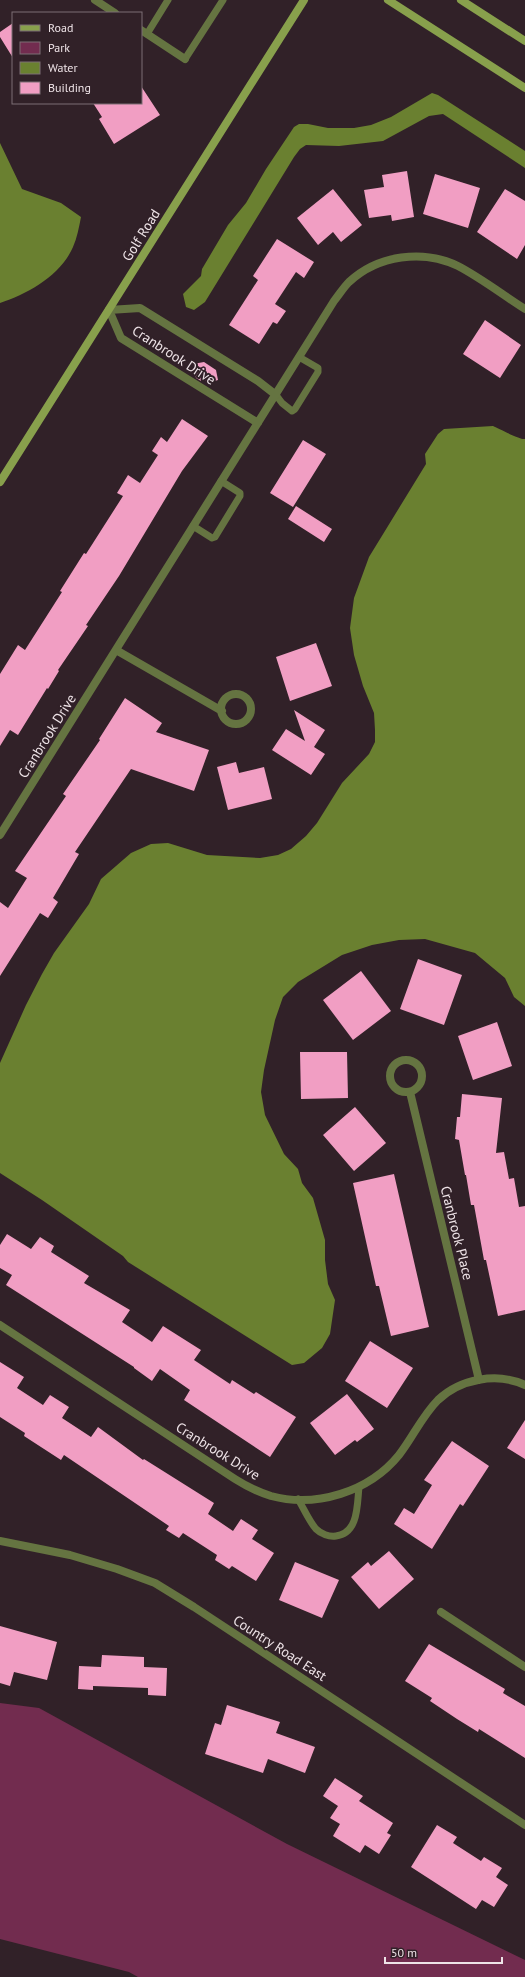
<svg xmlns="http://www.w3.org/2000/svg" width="525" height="1977" font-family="'PT Sans',sans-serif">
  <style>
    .green { fill: #722c4f }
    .water { fill: #6a8030 }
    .building { fill: #f19ec3 }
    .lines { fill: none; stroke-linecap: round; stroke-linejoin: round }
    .lane { stroke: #657441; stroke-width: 7 }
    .street { stroke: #657441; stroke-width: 8 }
    .secondary { stroke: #88a04c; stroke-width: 8 }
    .labels { text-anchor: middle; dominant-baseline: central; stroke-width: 4; stroke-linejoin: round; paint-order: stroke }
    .street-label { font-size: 14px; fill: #eee3e7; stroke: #312128 }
  </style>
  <rect width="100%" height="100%" fill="#312128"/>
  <path class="green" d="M0,1703L39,1708L287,1844L525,1960V1977H138L129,1972L0,1939Z"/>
  <path class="water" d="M432,93L438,95L525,151V168L443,114L429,116L383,141L339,146L306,145L300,149L294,157L205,302L194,310L186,307L183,294L201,276L202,269L228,225L246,203L266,169L294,127L299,124H308L328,128H354L371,125L391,117Z
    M0,143L22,189L61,203L81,217C79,227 77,238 73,247C61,275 28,294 0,303Z
    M493,426C500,429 520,440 525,439V1006L514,997L505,978L475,953L425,939L399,940L372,945L342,955L298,982L283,997L275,1020L264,1070L261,1092L265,1115L284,1154L298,1169L302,1183L313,1198L325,1240V1260L328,1284L335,1300L330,1334L322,1348L304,1363L292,1365L128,1262L123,1256L42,1200L0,1173V1063L26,1005L42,974L54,953L89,904L101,879L131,853L151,844L168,843L207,855L260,858L278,855L291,849L306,836L317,823L342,783L369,754L375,742V730L374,713L363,686L354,655L350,628L354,598L369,557L426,464L425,454L438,434L444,429Z"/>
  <path class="building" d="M13,23V58L0,37V32Z
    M141,86L160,115L114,144L99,119L102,117L93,103H141Z
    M407,171L414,217L392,221L391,215L369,218L364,190L384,187L382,175Z
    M435,174L480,188L468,228L423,214Z
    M333,189L362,225L341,242L333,232L318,245L297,218Z
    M505,189L525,201V245L517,259L477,232Z
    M277,239L314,262L304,278L296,272L275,304L286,311L277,324L273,322L259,344L229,325L258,280L253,276Z
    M485,320L521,345L500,378L463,354Z
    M204,362L216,370L218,380L208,383L202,378L201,381L196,378L193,364Z
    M182,419L208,436L182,471L119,576L86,625L88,626L58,670L59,671L48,689L47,688L18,735L10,730L0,746V674L18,645L25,650L62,592L60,591L84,553L86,554L123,496L117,493L128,475L140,483L158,455L152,451L161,437L167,442Z
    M303,440L326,454L293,507L270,493Z
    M296,506L332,529L324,542L288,519Z
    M316,643L332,686L290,701L276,657Z
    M125,698L162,723L156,732L209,750L194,791L131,769L75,852L79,854L53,898L58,902L48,918L40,913L0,976V902L8,908L27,878L15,871L66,796L63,794L100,740L99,739Z
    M294,710L325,730L314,747L325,754L311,775L272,750L286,729L305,741Z
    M236,762L239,773L264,767L272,799L228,810L217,767Z
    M418,959L462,975L444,1025L400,1009Z
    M361,971L391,1011L353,1040L323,1000Z
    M497,1022L512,1066L473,1080L458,1036Z
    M300,1052H347L348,1098L301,1099Z
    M462,1094L502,1098L496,1153L504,1152L509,1179L514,1178L519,1207L525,1206V1310L498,1316L486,1260H484L474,1205H471L466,1175H465L459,1140L455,1139L457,1117H460Z
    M355,1107L386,1143L354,1171L323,1135Z
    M394,1174L429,1327L391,1336L379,1286H376L353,1183Z
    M7,1234L31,1249L40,1237L54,1246L51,1252L89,1276L84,1283L130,1310L122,1322L152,1342L163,1326L201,1350L194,1360L230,1384L232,1380L254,1394L256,1392L296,1417L270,1457L184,1400L190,1390L160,1369L152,1381L134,1368V1367L6,1285L12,1275L0,1268V1245Z
    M370,1341L413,1368L387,1408L345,1381Z
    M0,1362L24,1377L17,1388L43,1405L50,1395L69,1407L62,1418L91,1437L98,1427L143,1460L144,1459L214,1503L208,1514L233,1531L241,1519L258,1530L252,1539L274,1553L256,1581L232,1566L229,1569L215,1560L217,1555L183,1533L179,1538L166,1530L169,1526L64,1455L61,1460L24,1436L25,1433L0,1417Z
    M347,1394L374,1429L357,1442L355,1440L335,1455L310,1423Z
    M525,1420V1459L507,1448Z
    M452,1441L489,1466L463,1506L460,1504L432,1549L394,1524L404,1508L414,1514L432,1485L424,1480Z
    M389,1551L414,1579L379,1609L351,1577L368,1562L371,1566Z
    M295,1562L339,1580L322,1618L279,1600Z
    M0,1626L57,1642L47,1680L14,1672L10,1686L0,1683Z
    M429,1644L505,1689L503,1693L525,1706V1758L479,1729L478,1732L457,1719L430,1701L432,1698L405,1681Z
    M102,1655L144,1657V1667L167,1668L166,1696L148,1695V1688L93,1686V1690L78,1689L79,1666L101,1667Z
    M227,1705L280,1722L276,1733L315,1747L305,1773L268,1759L263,1773L205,1754L215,1723L221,1725Z
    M335,1778L363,1796L359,1801L393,1823L387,1833L391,1835L379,1854L365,1845L360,1853L333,1836L340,1824L330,1818L338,1806L323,1796Z
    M437,1825L457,1837L453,1843L481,1861L484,1857L502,1868L496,1877L508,1885L494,1907L482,1900L476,1909L411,1867Z"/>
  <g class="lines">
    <path class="lane" d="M147,34L168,0
      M185,59L223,0
      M276,395L282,403L292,411L295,409L318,372V368L299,357
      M193,526L212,538L215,537L240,496V493L221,481
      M298,1499C304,1509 309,1521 316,1529C321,1534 329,1537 336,1536C359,1533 357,1504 359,1487"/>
    <path class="street" d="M95,0L115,13
      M141,30L185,59
      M258,423L121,338L109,310L140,308L258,381L276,395
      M116,650L222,711
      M221 709a15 15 0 1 1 30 0a15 15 0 1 1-30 0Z
      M0,835L334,301C339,295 343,288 349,282C378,255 423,249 458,266C481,278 503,295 525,309
      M390 1076a16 16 0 1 1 32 0a16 16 0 1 1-32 0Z
      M410,1092L479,1380
      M0,1325L235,1479C246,1486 258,1492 271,1496C316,1508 369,1492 399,1455C413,1437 422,1416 438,1400C460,1379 497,1372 525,1385
      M0,1541L70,1555L117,1569L155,1583L194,1607L525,1825
      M441,1612L525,1667"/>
    <path class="secondary" d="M388,0L525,88
      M461,0L525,41
      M0,482L304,0"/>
  </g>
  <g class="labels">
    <g class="street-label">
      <text transform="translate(141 235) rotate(-58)">Golf Road</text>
      <text transform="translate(174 355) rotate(33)">Cranbrook Drive</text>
      <text transform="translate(47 736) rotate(-58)">Cranbrook Drive</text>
      <text transform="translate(457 1233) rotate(76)">Cranbrook Place</text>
      <text transform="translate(218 1451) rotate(32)">Cranbrook Drive</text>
      <text transform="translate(280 1648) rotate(33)">Country Road East</text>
    </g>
  </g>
  <rect x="12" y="12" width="130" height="92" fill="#312128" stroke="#7d6f74"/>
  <rect x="20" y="25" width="20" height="6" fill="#88a04c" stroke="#7d6f74"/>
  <text x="48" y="32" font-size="12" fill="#eee3e7">Road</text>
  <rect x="20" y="42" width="20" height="12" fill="#722c4f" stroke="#7d6f74"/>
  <text x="48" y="52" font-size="12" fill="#eee3e7">Park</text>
  <rect x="20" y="62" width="20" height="12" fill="#6a8030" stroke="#7d6f74"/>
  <text x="48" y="72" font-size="12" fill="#eee3e7">Water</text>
  <rect x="20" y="82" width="20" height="12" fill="#f19ec3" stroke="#7d6f74"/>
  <text x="48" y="92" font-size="12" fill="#eee3e7">Building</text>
  <path d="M385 1957v6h117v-6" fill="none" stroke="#eee3e7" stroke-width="2"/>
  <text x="391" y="1957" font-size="12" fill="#eee3e7" stroke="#312128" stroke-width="3" paint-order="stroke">50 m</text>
</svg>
